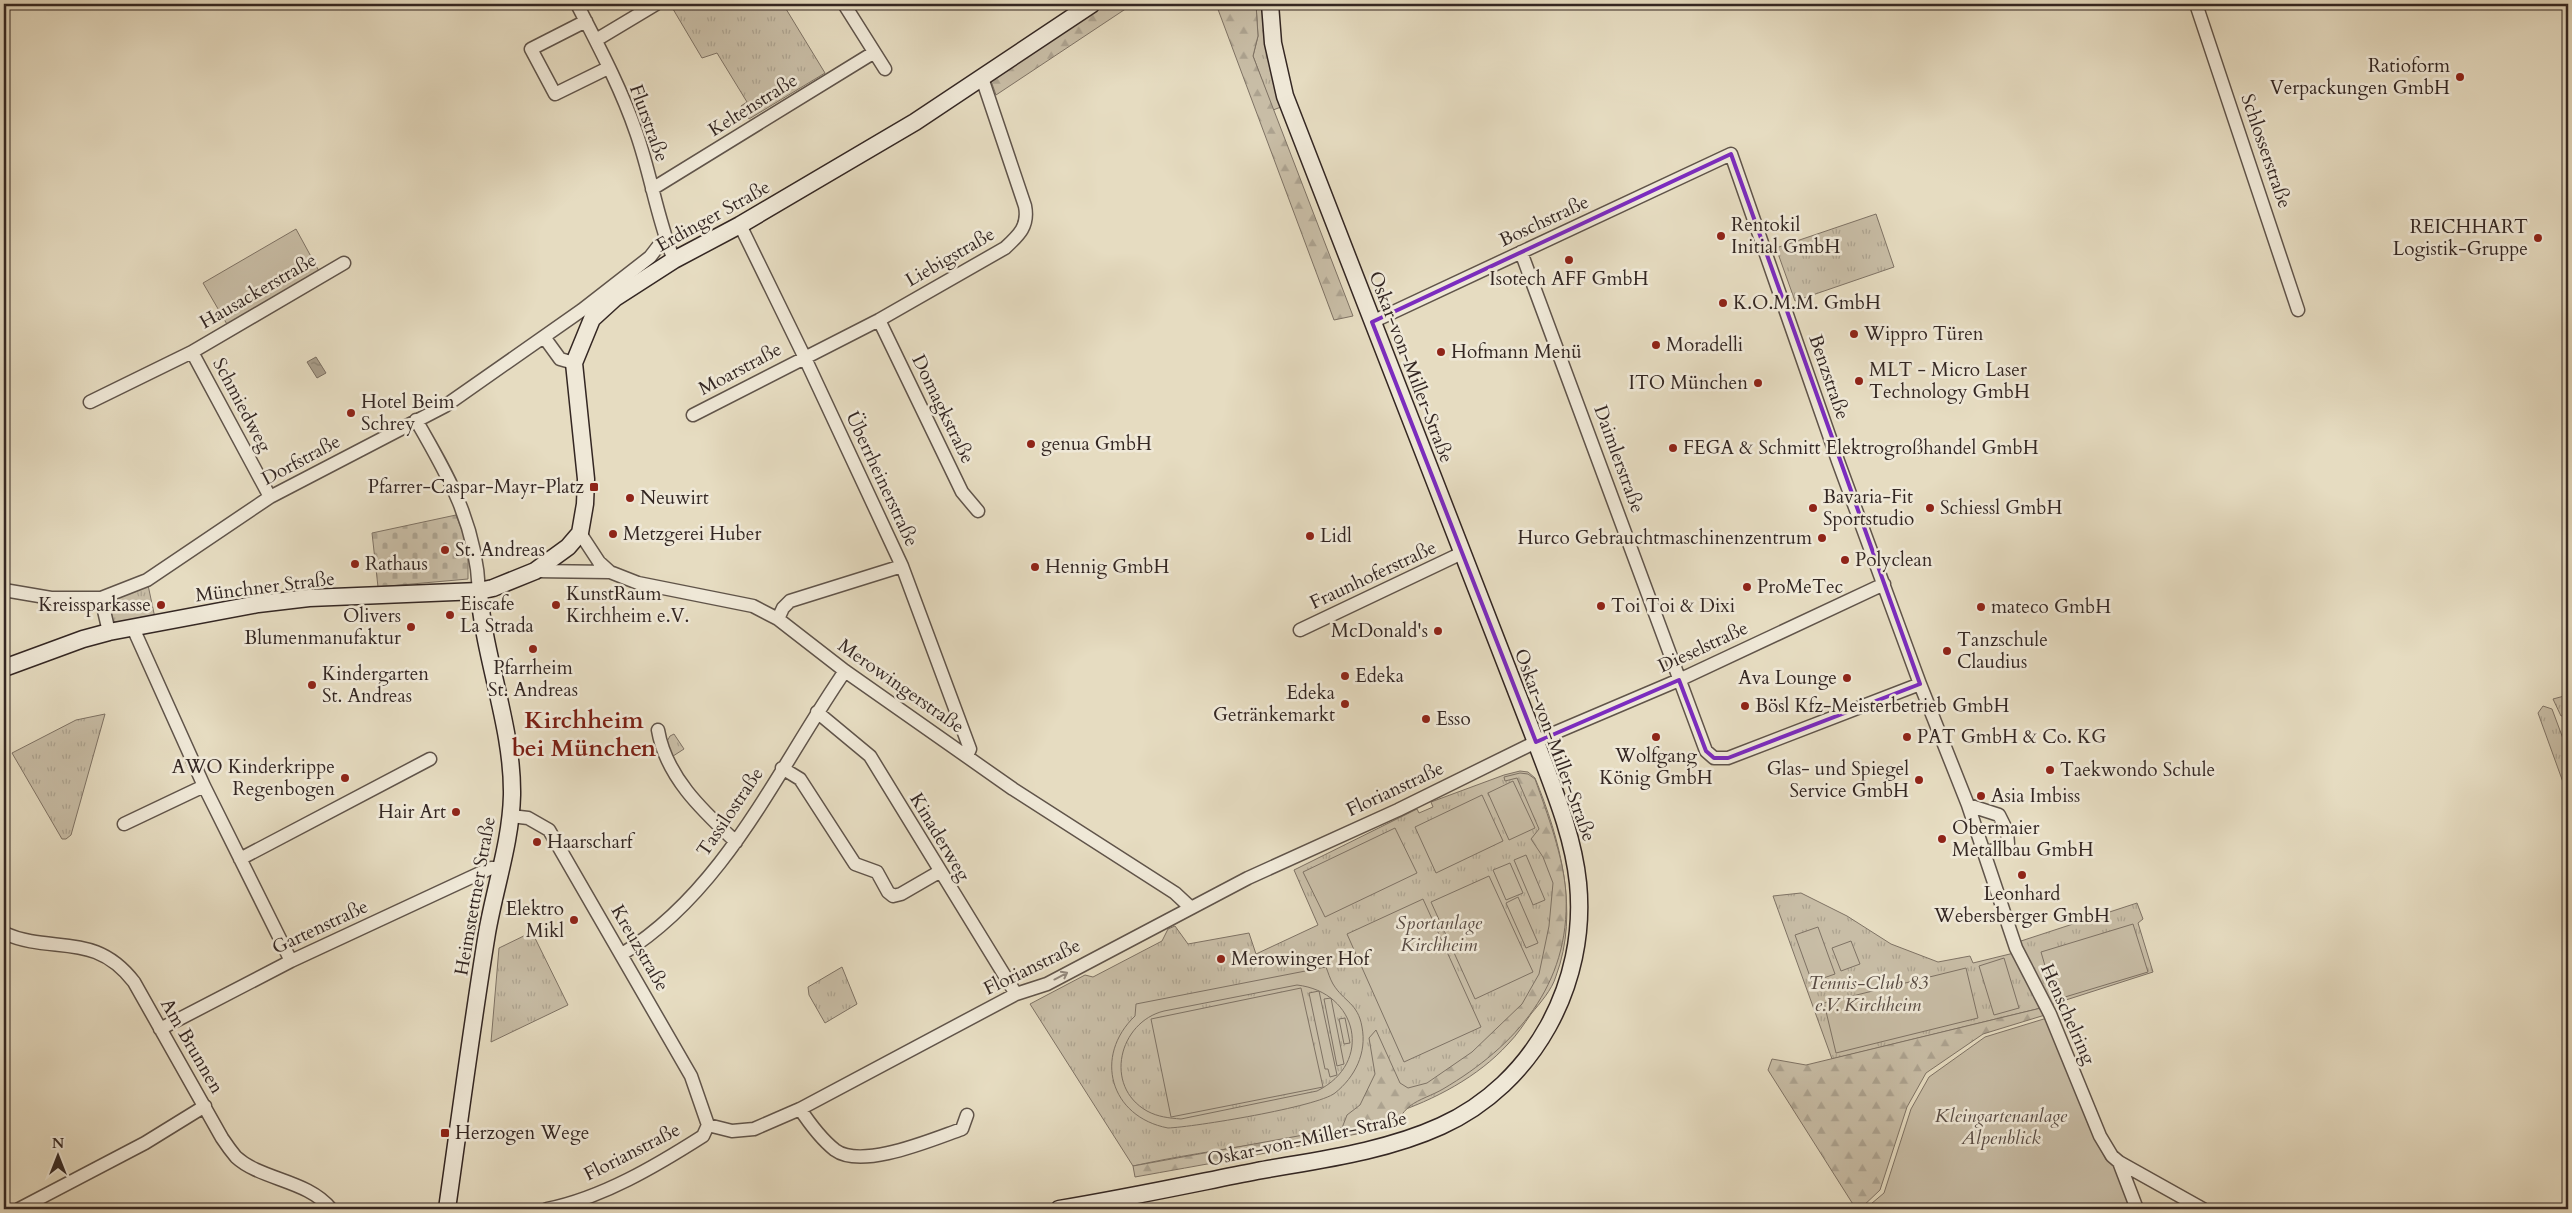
<svg xmlns="http://www.w3.org/2000/svg" width="2572" height="1213" font-family="Cardo,serif">
  <style>
    .grass { fill: url(#grass-tufts); stroke: #7e7264 }
    .forest { fill: url(#forest-firs); stroke: #7e7264 }
    .cemetery { fill: url(#cemetery-stones); stroke: #7e7264 }
    .garden { fill: #c8bda6; stroke: #7e7264; fill-rule: evenodd }
    .water { fill: url(#water-ripples); stroke: #7a6e61 }
    .lines { fill: none; stroke-linecap: round; stroke-linejoin: round }
    .street-casing { stroke: #60544a; stroke-width: 15 }
    .secondary-casing { stroke: #342723; stroke-width: 19 }
    .street { stroke: #efe8d7; stroke-width: 12 }
    .secondary { stroke: #efe8d7; stroke-width: 16 }
    .oneway { stroke: #92887d }
    .marked { fill: none; stroke: #7b2cbf; stroke-width: 4; stroke-linejoin: round }
    .poi-dot { fill: #8f2418; stroke: #efe8d7; stroke-width: 2 }
    .labels { text-anchor: middle; dominant-baseline: central; stroke-width: 5; stroke-linejoin: round; paint-order: stroke }
    .poi-label { font-size: 19px; fill: #342723; stroke: #efe8d7; text-anchor: start }
    .street-label { font-size: 19px; fill: #342723; stroke: #efe8d7 }
    .park-label { font-size: 19px; font-style: italic; fill: #594c44; stroke: #efe8d7 }
    .district-label { font-size: 24px; font-weight: bold; fill: #7a1f14; stroke: #efe8d7 }
  </style>
  <defs>
    <pattern id="grass-tufts" width="24" height="20" patternUnits="userSpaceOnUse" patternTransform="scale(1.25)"><rect width="24" height="20" fill="#c8bda6"/><path d="M3 7l-1-3M5 7V3M7 7l1-3M15 17l-1-3M17 17v-4M19 17l1-3" fill="none" stroke="#aca28f"/></pattern>
    <pattern id="forest-firs" width="22" height="20" patternUnits="userSpaceOnUse" patternTransform="scale(1.25)"><rect width="22" height="20" fill="#c8bda6"/><path d="M5 1l3.5 6h-7zM16 11l3.5 6h-7z" fill="#aca28f"/></pattern>
    <pattern id="cemetery-stones" width="16" height="16" patternUnits="userSpaceOnUse" patternTransform="scale(1.25)"><rect width="16" height="16" fill="#c8bda6"/><path d="M2 7V4a2 2 0 0 1 4 0v3zM10 15v-3a2 2 0 0 1 4 0v3z" fill="#aca28f"/></pattern>
    <pattern id="water-ripples" width="26" height="14" patternUnits="userSpaceOnUse" patternTransform="scale(1.25)"><rect width="26" height="14" fill="#a99e8b"/><path d="M2 4q2-2 4 0t4 0M15 11q2-2 4 0t4 0" fill="none" stroke="#8a8171"/></pattern>
  </defs>
  <rect width="100%" height="100%" fill="#e6dcc1"/>
  <filter id="stains"><feTurbulence type="fractalNoise" baseFrequency=".004" numOctaves="4"/><feColorMatrix values="0 0 0 0 .2 0 0 0 0 .09 0 0 0 0 .02 0 0 0 .5 -.17"/></filter>
  <radialGradient id="worn" r=".72"><stop offset=".6" stop-color="#630" stop-opacity="0"/><stop offset="1" stop-color="#630" stop-opacity=".3"/></radialGradient>
  <path class="grass" d="M670,4H783L825,73L749,119L741,106L747,102L717,53L702,58Z
    M1256,4H1262C1263,40 1270,72 1281,107L1273,110L1253,56L1258,36Z
    M1876,214L1894,267L1795,301L1776,248Z
    M148,585L155,618L115,622L111,618L106,605L112,598Z
    M2568,695V714L2561,716L2553,699Z
    M2543,706L2552,709L2568,752V796L2538,713Z
    M105,714L71,835L66,839H62L12,753L76,720Z
    M674,734L684,749L670,758L665,745L670,736Z
    M1520,771L1528,772L1535,778C1560,839 1580,912 1556,976C1552,990 1540,1003 1531,1014C1524,1024 1517,1035 1508,1044C1478,1077 1434,1100 1392,1114C1309,1141 1218,1147 1133,1166L1030,1004L1085,975L1093,977L1162,941L1168,929L1175,926L1188,944L1249,933L1256,954L1318,925L1294,870L1417,809L1419,813L1433,807L1431,802L1504,775Z
    M1801,893L1847,916L1891,944L1938,962L1970,956L1973,963L2014,953L2018,942L2137,903L2143,919L2138,923L2153,972L2041,1008L1832,1059L1773,896Z
    M532,932L568,1005L491,1042L499,948Z
    M842,967L857,1004L825,1023L809,995L808,987Z"/>
  <path class="forest" d="M1102,4H1133L996,95L990,78L1021,55Z
    M1216,4H1256L1258,36L1253,56L1353,316L1334,320Z
    M1520,773L1528,774L1535,779C1547,813 1564,858 1566,895C1570,985 1516,1046 1443,1089C1433,1095 1419,1099 1410,1106C1402,1112 1397,1124 1388,1126C1370,1132 1351,1135 1332,1139C1267,1154 1201,1165 1135,1177L1133,1166L1342,1128L1347,1115L1360,1105L1375,1074L1369,1038L1376,1030L1400,1083L1408,1088L1427,1083L1472,1052L1522,1004L1539,974L1549,926L1553,883L1543,857L1531,839L1539,829L1517,778L1505,781L1504,777Z
    M2041,1008L2045,1015L1983,1034L1926,1073L1907,1107L1880,1190L1860,1209H1856L1768,1070L1772,1059L1806,1065Z"/>
  <path class="cemetery" d="M456,515L468,546V579L378,587L372,533Z"/>
  <path class="garden" d="M296,229L320,273L228,326L203,283Z
    M1513,781L1535,828L1509,840L1488,793Z
    M1482,795L1503,841L1436,873L1415,827Z
    M1395,828L1417,873L1325,917L1303,872Z
    M1526,855L1545,900L1533,905L1514,860Z
    M1510,863L1523,893L1506,900L1493,870Z
    M1489,876L1533,972L1475,999L1431,902Z
    M1518,897L1538,943L1526,948L1506,903Z
    M1423,899L1481,1027L1404,1062L1347,934Z
    M2133,924L2148,972L2055,1000L2041,952Z
    M1818,927L1835,974L1812,982L1795,935Z
    M1851,941L1860,964L1841,971L1832,948Z
    M2004,958L2019,1008L1994,1015L1979,966Z
    M1326,967C1328,972 1330,979 1333,984C1344,1002 1358,1003 1362,1027C1367,1053 1355,1077 1335,1093C1317,1107 1194,1127 1168,1128C1110,1117 1093,1056 1135,1016L1136,1004ZM1297,985C1358,992 1374,1063 1317,1091L1181,1119C1169,1118 1158,1117 1147,1111C1103,1086 1119,1022 1164,1011Z
    M1966,968L1978,1018L1836,1053L1824,1003Z
    M1301,988L1323,1087L1171,1117L1151,1019Z
    M1319,991L1337,1075L1330,1077L1328,1069H1325L1309,993Z
    M1331,998L1344,1064L1337,1066L1324,999Z
    M1345,1018L1350,1043L1344,1044L1339,1019Z
    M2047,1018L2088,1124L2106,1160L2115,1162L2133,1209H1865L1884,1193L1911,1109L1929,1077L1985,1037Z"/>
  <path class="water" d="M316,357L326,373L317,378L307,362Z"/>
  <g class="lines">
    <defs>
      <path id="street" d="M577,4C598,45 621,88 636,132C651,174 657,219 674,260
        M844,4L885,69
        M2196,4L2298,310
        M586,21L531,49L555,94L608,68
        M596,40L656,4
        M652,189L873,53
        M740,225L804,356L902,566L970,749L967,756
        M1521,252L1706,751L1714,758H1728L1920,684
        M879,320L962,492L978,511
        M1372,322L1731,154L1838,461L1920,684L1968,805L2016,948L2050,1014L2100,1136L2112,1156L2119,1162L2203,1209
        M544,337L560,359L574,363
        M192,352L344,263
        M90,402L192,352L270,497
        M693,415L879,320L1005,248C1019,235 1029,226 1025,206L982,78
        M416,420C449,477 476,524 479,591
        M580,533L599,562L610,572L638,583L753,606L778,619L845,671L1013,789L1175,893L1190,907
        M535,571L610,572
        M4,590L51,598H101L109,632
        M101,598L147,580L270,497L445,406L582,310L650,257L660,244L666,240
        M778,619L783,608L790,601L902,566
        M133,628L204,786L291,961
        M1300,630L1462,553
        M817,712L870,756L1016,994
        M658,730C666,777 703,811 736,842
        M782,768L800,779L855,864L877,872L888,892L893,896L901,894L939,872
        M1968,805L1999,815L2007,831L2008,844L1989,852L1983,850
        M511,816L528,818L549,830L691,1076L708,1125
        M124,824L204,786
        M240,859L430,759
        M4,933C52,955 94,930 134,982L222,1138C226,1144 231,1151 236,1157C261,1180 308,1180 331,1209
        M622,954C726,890 778,768 845,671
        M160,1029L291,961L491,868H500
        M800,1109C810,1124 821,1139 835,1150C862,1170 933,1139 962,1129L967,1115
        M2119,1162L2137,1209
        M19,1209L145,1143L205,1106
        M547,1209C602,1198 656,1166 703,1136L708,1125L732,1131L754,1129L800,1109L1016,994L1047,984L1248,878L1398,810L1552,734L1679,680L1884,584"/>
      <path id="secondary" d="M4,668L83,639L109,632L258,604L309,598L479,591L493,588L535,571L568,547L580,533L585,504L586,479L574,363L592,319L615,298L674,260L740,225L915,122L1092,4
        M447,1209C460,1117 472,1025 487,933C495,887 511,841 512,795C513,727 484,659 479,591
        M1059,1209C1126,1198 1191,1184 1257,1171C1318,1160 1384,1152 1441,1126C1534,1084 1588,983 1578,883C1573,834 1553,788 1536,742L1285,96L1273,43L1270,4"/>
    </defs>
    <use href="#street" class="street-casing"/>
    <use href="#secondary" class="secondary-casing"/>
    <use href="#street" class="street"/>
    <use href="#secondary" class="secondary"/>
  </g>
  <defs><path id="oneway-shaft" d="M-6 0H5M1.5-3L5.5 0L1.5 3" fill="none" stroke-width="1.6" stroke-linecap="round" stroke-linejoin="round" transform="scale(1.25)"/></defs>
  <use class="oneway" href="#oneway-shaft" transform="translate(1061 976) rotate(-28)"/>
  <path class="marked" d="M1731,154L1920,684L1728,758H1714L1706,751L1679,680L1536,742L1372,322Z"/>
  <g class="poi-dot">
    <circle cx="2460" cy="77" r="5"/>
    <circle cx="1721" cy="236" r="5"/>
    <circle cx="2538" cy="238" r="5"/>
    <circle cx="1569" cy="260" r="5"/>
    <circle cx="1723" cy="303" r="5"/>
    <circle cx="1854" cy="334" r="5"/>
    <circle cx="1656" cy="345" r="5"/>
    <circle cx="1441" cy="352" r="5"/>
    <circle cx="1859" cy="381" r="5"/>
    <circle cx="1758" cy="383" r="5"/>
    <circle cx="351" cy="413" r="5"/>
    <circle cx="1031" cy="444" r="5"/>
    <circle cx="1673" cy="448" r="5"/>
    <rect x="589" y="482" width="10" height="10" rx="2.5"/>
    <circle cx="630" cy="498" r="5"/>
    <circle cx="1813" cy="508" r="5"/>
    <circle cx="1930" cy="508" r="5"/>
    <circle cx="613" cy="534" r="5"/>
    <circle cx="1310" cy="536" r="5"/>
    <circle cx="1822" cy="538" r="5"/>
    <circle cx="445" cy="550" r="5"/>
    <circle cx="1845" cy="560" r="5"/>
    <circle cx="355" cy="564" r="5"/>
    <circle cx="1035" cy="567" r="5"/>
    <circle cx="1747" cy="587" r="5"/>
    <circle cx="161" cy="605" r="5"/>
    <circle cx="556" cy="605" r="5"/>
    <circle cx="1601" cy="606" r="5"/>
    <circle cx="1981" cy="607" r="5"/>
    <circle cx="450" cy="615" r="5"/>
    <circle cx="411" cy="627" r="5"/>
    <circle cx="1438" cy="631" r="5"/>
    <circle cx="533" cy="649" r="5"/>
    <circle cx="1947" cy="651" r="5"/>
    <circle cx="1345" cy="676" r="5"/>
    <circle cx="1847" cy="678" r="5"/>
    <circle cx="312" cy="685" r="5"/>
    <circle cx="1345" cy="704" r="5"/>
    <circle cx="1745" cy="706" r="5"/>
    <circle cx="1426" cy="719" r="5"/>
    <circle cx="1656" cy="737" r="5"/>
    <circle cx="1907" cy="737" r="5"/>
    <circle cx="2050" cy="770" r="5"/>
    <circle cx="345" cy="778" r="5"/>
    <circle cx="1919" cy="780" r="5"/>
    <circle cx="1981" cy="796" r="5"/>
    <circle cx="456" cy="812" r="5"/>
    <circle cx="1942" cy="839" r="5"/>
    <circle cx="537" cy="842" r="5"/>
    <circle cx="2022" cy="875" r="5"/>
    <circle cx="574" cy="920" r="5"/>
    <circle cx="1221" cy="959" r="5"/>
    <rect x="440" y="1128" width="10" height="10" rx="2.5"/>
  </g>
  <g class="labels">
    <g class="poi-label">
      <text x="2450" y="66" text-anchor="end">Ratioform<tspan x="2450" dy="22">Verpackungen GmbH</tspan></text>
      <text x="1731" y="225">Rentokil<tspan x="1731" dy="22">Initial GmbH</tspan></text>
      <text x="2528" y="227" text-anchor="end">REICHHART<tspan x="2528" dy="22">Logistik-Gruppe</tspan></text>
      <text x="1569" y="279" text-anchor="middle">Isotech AFF GmbH</text>
      <text x="1733" y="303">K.O.M.M. GmbH</text>
      <text x="1864" y="334">Wippro Türen</text>
      <text x="1666" y="345">Moradelli</text>
      <text x="1451" y="352">Hofmann Menü</text>
      <text x="1869" y="370">MLT - Micro Laser<tspan x="1869" dy="22">Technology GmbH</tspan></text>
      <text x="1748" y="383" text-anchor="end">ITO München</text>
      <text x="361" y="402">Hotel Beim<tspan x="361" dy="22">Schrey</tspan></text>
      <text x="1041" y="444">genua GmbH</text>
      <text x="1683" y="448">FEGA &amp; Schmitt Elektrogroßhandel GmbH</text>
      <text x="584" y="487" text-anchor="end">Pfarrer-Caspar-Mayr-Platz</text>
      <text x="1823" y="497">Bavaria-Fit<tspan x="1823" dy="22">Sportstudio</tspan></text>
      <text x="640" y="498">Neuwirt</text>
      <text x="1940" y="508">Schiessl GmbH</text>
      <text x="623" y="534">Metzgerei Huber</text>
      <text x="1320" y="536">Lidl</text>
      <text x="1812" y="538" text-anchor="end">Hurco Gebrauchtmaschinenzentrum</text>
      <text x="455" y="550">St. Andreas</text>
      <text x="1855" y="560">Polyclean</text>
      <text x="365" y="564">Rathaus</text>
      <text x="1045" y="567">Hennig GmbH</text>
      <text x="1757" y="587">ProMeTec</text>
      <text x="566" y="594">KunstRaum<tspan x="566" dy="22">Kirchheim e.V.</tspan></text>
      <text x="460" y="604">Eiscafe<tspan x="460" dy="22">La Strada</tspan></text>
      <text x="151" y="605" text-anchor="end">Kreissparkasse</text>
      <text x="1611" y="606">Toi Toi &amp; Dixi</text>
      <text x="1991" y="607">mateco GmbH</text>
      <text x="401" y="616" text-anchor="end">Olivers<tspan x="401" dy="22">Blumenmanufaktur</tspan></text>
      <text x="1428" y="631" text-anchor="end">McDonald's</text>
      <text x="1957" y="640">Tanzschule<tspan x="1957" dy="22">Claudius</tspan></text>
      <text x="533" y="668" text-anchor="middle">Pfarrheim<tspan x="533" dy="22">St. Andreas</tspan></text>
      <text x="322" y="674">Kindergarten<tspan x="322" dy="22">St. Andreas</tspan></text>
      <text x="1355" y="676">Edeka</text>
      <text x="1837" y="678" text-anchor="end">Ava Lounge</text>
      <text x="1335" y="693" text-anchor="end">Edeka<tspan x="1335" dy="22">Getränkemarkt</tspan></text>
      <text x="1755" y="706">Bösl Kfz-Meisterbetrieb GmbH</text>
      <text x="1436" y="719">Esso</text>
      <text x="1917" y="737">PAT GmbH &amp; Co. KG</text>
      <text x="1656" y="756" text-anchor="middle">Wolfgang<tspan x="1656" dy="22">König GmbH</tspan></text>
      <text x="335" y="767" text-anchor="end">AWO Kinderkrippe<tspan x="335" dy="22">Regenbogen</tspan></text>
      <text x="1909" y="769" text-anchor="end">Glas- und Spiegel<tspan x="1909" dy="22">Service GmbH</tspan></text>
      <text x="2060" y="770">Taekwondo Schule</text>
      <text x="1991" y="796">Asia Imbiss</text>
      <text x="446" y="812" text-anchor="end">Hair Art</text>
      <text x="1952" y="828">Obermaier<tspan x="1952" dy="22">Metallbau GmbH</tspan></text>
      <text x="547" y="842">Haarscharf</text>
      <text x="2022" y="894" text-anchor="middle">Leonhard<tspan x="2022" dy="22">Webersberger GmbH</tspan></text>
      <text x="564" y="909" text-anchor="end">Elektro<tspan x="564" dy="22">Mikl</tspan></text>
      <text x="1231" y="959">Merowinger Hof</text>
      <text x="455" y="1133">Herzogen Wege</text>
    </g>
    <g class="street-label">
      <text transform="translate(753 105) rotate(-32)">Keltenstraße</text>
      <text transform="translate(649 123) rotate(70)">Flurstraße</text>
      <text transform="translate(2266 151) rotate(71)">Schlosserstraße</text>
      <text transform="translate(713 216) rotate(-29)">Erdinger Straße</text>
      <text transform="translate(1544 221) rotate(-25)">Boschstraße</text>
      <text transform="translate(950 257) rotate(-30)">Liebigstraße</text>
      <text transform="translate(258 291) rotate(-30)">Hausackerstraße</text>
      <text transform="translate(1411 367) rotate(69)">Oskar-von-Miller-Straße</text>
      <text transform="translate(740 369) rotate(-28)">Moarstraße</text>
      <text transform="translate(1829 377) rotate(71)">Benzstraße</text>
      <text transform="translate(242 405) rotate(62)">Schmiedweg</text>
      <text transform="translate(943 409) rotate(64)">Domagkstraße</text>
      <text transform="translate(1619 459) rotate(70)">Daimlerstraße</text>
      <text transform="translate(301 460) rotate(-28)">Dorfstraße</text>
      <text transform="translate(882 479) rotate(65)">Überrheinerstraße</text>
      <text transform="translate(1373 575) rotate(-25)">Fraunhoferstraße</text>
      <text transform="translate(265 587) rotate(-7)">Münchner Straße</text>
      <text transform="translate(1703 647) rotate(-25)">Dieselstraße</text>
      <text transform="translate(901 686) rotate(35)">Merowingerstraße</text>
      <text transform="translate(1555 745) rotate(70)">Oskar-von-Miller-Straße</text>
      <text transform="translate(1395 789) rotate(-25)">Florianstraße</text>
      <text transform="translate(730 812) rotate(-56)">Tassilostraße</text>
      <text transform="translate(940 837) rotate(59)">Kinaderweg</text>
      <text transform="translate(475 896) rotate(-80)">Heimstettner Straße</text>
      <text transform="translate(320 927) rotate(-25)">Gartenstraße</text>
      <text transform="translate(640 948) rotate(60)">Kreuzstraße</text>
      <text transform="translate(1032 967) rotate(-26)">Florianstraße</text>
      <text transform="translate(2068 1014) rotate(66)">Henschelring</text>
      <text transform="translate(192 1046) rotate(60)">Am Brunnen</text>
      <text transform="translate(1307 1139) rotate(-12)">Oskar-von-Miller-Straße</text>
      <text transform="translate(632 1152) rotate(-27)">Florianstraße</text>
    </g>
    <g class="park-label">
      <text x="1439" y="923">Sportanlage<tspan x="1439" dy="22">Kirchheim</tspan></text>
      <text x="1868" y="983">Tennis-Club 83<tspan x="1868" dy="22">e.V. Kirchheim</tspan></text>
      <text x="2001" y="1116">Kleingartenanlage<tspan x="2001" dy="22">Alpenblick</tspan></text>
    </g>
    <g class="district-label">
      <text x="584" y="720">Kirchheim<tspan x="584" dy="28">bei München</tspan></text>
    </g>
  </g>
  <rect width="2572" height="1213" fill="none" stroke="#e6dcc1" stroke-width="20"/>
  <rect x="5" y="5" width="2562" height="1203" fill="none" stroke="#342723" stroke-width="2.5"/>
  <rect x="10" y="10" width="2552" height="1193" fill="none" stroke="#342723"/>
  <g transform="translate(58 1156)" stroke="#efe8d7" stroke-width="4" paint-order="stroke">
  <path d="M0-4L9 19L0 12L-9 19Z" fill="#342723"/>
  <text y="-8" font-size="14" font-weight="bold" text-anchor="middle" fill="#342723">N</text>
  </g>
  <rect width="100%" height="100%" filter="url(#stains)"/>
  <rect width="100%" height="100%" fill="url(#worn)"/>
</svg>
